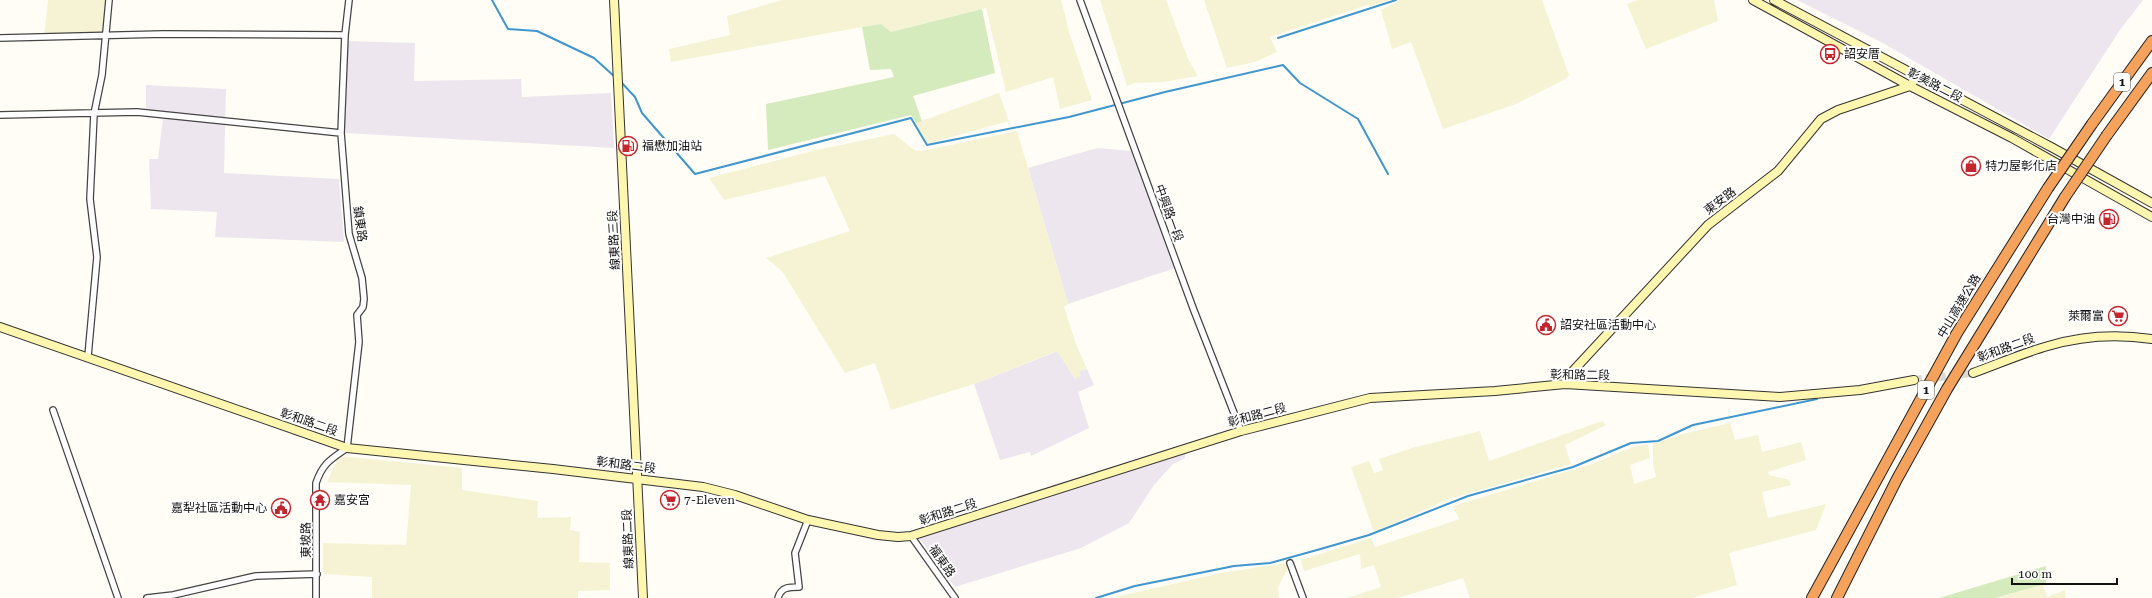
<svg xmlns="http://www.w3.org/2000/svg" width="2152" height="598" font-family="'Roboto Serif','Noto Sans TC',serif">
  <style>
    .industrial { fill: #eee6ef }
    .farmland { fill: #f6f3d4 }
    .green { fill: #d5ebbd }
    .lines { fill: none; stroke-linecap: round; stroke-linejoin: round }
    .stream { stroke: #3f96cf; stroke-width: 2 }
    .secondary-tunnel { stroke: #dbdad3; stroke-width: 8; stroke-dasharray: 8 4; stroke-linecap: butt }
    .street-casing { stroke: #444; stroke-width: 8 }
    .secondary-casing { stroke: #333; stroke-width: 10 }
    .highway-casing { stroke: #222; stroke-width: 12 }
    .street { stroke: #fff; stroke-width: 5.5 }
    .secondary { stroke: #fff6b0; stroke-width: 8 }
    .highway { stroke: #f5a25d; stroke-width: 10 }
    .highway-bridge-casing { stroke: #222; stroke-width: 12; stroke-linecap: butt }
    .highway-bridge { stroke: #f5a25d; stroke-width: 10 }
    .labels { text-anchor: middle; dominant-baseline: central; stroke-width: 4; stroke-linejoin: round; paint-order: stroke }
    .shield { fill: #fff; stroke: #585858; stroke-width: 1 }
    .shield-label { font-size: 11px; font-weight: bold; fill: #111 }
    .poi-label { font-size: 12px; fill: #111; stroke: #fff; text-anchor: start }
    .street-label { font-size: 12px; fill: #111; stroke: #fff }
  </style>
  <rect width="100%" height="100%" fill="#fffdf5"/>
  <path class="industrial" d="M1797,0H2143L2120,30L2049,139L1881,42Z
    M347,41L415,43L414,81L521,79L522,97L611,93L614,148L344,133Z
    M146,85L226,89L224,173L339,179L344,242L215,237L217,212L151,209L149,159H158L163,118L146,117Z
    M1097,148L1132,151L1175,268L1068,304L1028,168Z
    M1058,351L1075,379L1079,371L1087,369L1094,385L1078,392L1089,428L1031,456L1030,452L1000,460L974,384Z
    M1183,453L1185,454V458L1173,464L1154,485L1129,523L1081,548L955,587L919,538Z"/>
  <path class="farmland" d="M48,0H107L104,38H44Z
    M782,0H1061L1070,35L1092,100L1060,109L1053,77L1006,92L986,8L891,32L881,24L862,27L671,62L669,49L730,35L727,16Z
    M1100,0H1166L1188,59L1198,76L1163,82L1135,83L1127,86Z
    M1204,0H1391L1372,6L1367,5L1270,37L1277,52L1255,62L1227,68Z
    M1401,0H1542L1569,75L1566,79L1516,104L1443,129L1411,42L1392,49L1381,10Z
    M1638,0H1714L1718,21L1646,49L1627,4Z
    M999,93L1009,121L926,144L916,123Z
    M1017,131L1068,304L1064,307L1076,344L1087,369L1079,371L1081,376L1075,379L1057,351L974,384L891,410L875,363L845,373L782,271L766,258L850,231L825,176L724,200L709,178L816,150L894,134L914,150L922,151Z
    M1602,421L1606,425L1565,445L1571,464L1449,499L1374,532L1351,467L1369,461L1374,473L1383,470L1379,459L1412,448L1480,431L1489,461Z
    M1730,423L1735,440L1758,435L1762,452L1801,442L1806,460L1768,472L1769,475L1789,480L1791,485L1762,492L1768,518L1826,504L1816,530L1729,553L1737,585L1692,598H1470L1463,578L1398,598H1347L1381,587L1374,565L1361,569L1360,554L1304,571L1301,560L1371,538L1375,547L1445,524L1459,519L1453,506L1592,464L1633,447L1648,444L1650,458L1630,465L1634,484L1656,477L1653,463V444L1682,434Z
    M339,456L462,468V490L538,501L537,518L571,517L570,530L580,532L579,562L610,563V590L578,591V598H372V577L323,574V543L406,545L411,485L327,482Z
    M1287,563V570L1278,587L1279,598H1111L1221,573Z
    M2043,585L2047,597L2065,590L2066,598H1996Z"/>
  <path class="green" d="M982,9L995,73L913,96L922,121L916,123L911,115L768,150L766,104L894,77L891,69L870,70L862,27L881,24L891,32Z
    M2046,566V584L1995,598H1939Z"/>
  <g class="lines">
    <path class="stream" d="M492,0L508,29L537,31L594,58L615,77
      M1278,38L1396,0
      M620,81L635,97L642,113L695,174L911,118L927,145L1069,117L1165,92L1283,65L1300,83L1358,119L1388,174
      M1096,598L1135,586L1234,566L1270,563L1317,550L1369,535L1468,496L1573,467L1631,443L1658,441L1693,425L1817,399"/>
    <path class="secondary-tunnel" d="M1914,380L1973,373"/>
    <defs>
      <path id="street" d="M1080,0L1193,308L1241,431
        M0,38L163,34L345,35
        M0,115L137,112L341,133
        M88,356L97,257L90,199L94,114L102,75L109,0
        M53,410L118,598
        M911,536L955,598
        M1290,563L1303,598
        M147,598L173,595L256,576L317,574
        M316,598V483C323,463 331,459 347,448L359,342L357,315L363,307L364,299L362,278L349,234L341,133L345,35L349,0
        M778,598C781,587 789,587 799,587L795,553L808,520"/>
      <path id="secondary" d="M614,0L643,598
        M1753,0L1910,86L2012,138L2152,217
        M1774,0L2053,148L2152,203
        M0,327L347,448L553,469L703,487L735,495L808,520L878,535L898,537L911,536L1241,431L1370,398L1495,391L1565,384L1780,397L1860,390L1914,380
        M1973,373C1998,364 2023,353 2048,346C2081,336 2118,334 2152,339
        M1565,384L1572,372L1708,225L1778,171L1821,119L1838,110L1910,86L1917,76"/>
      <path id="highway" d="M2092,124L2152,41
        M2107,135L2152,73
        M1812,598L1957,333L2048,188
        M1837,598L1897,479L1947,389L2065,197"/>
    </defs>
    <use href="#street" class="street-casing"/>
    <use href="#secondary" class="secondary-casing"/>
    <use href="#highway" class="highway-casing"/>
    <use href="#street" class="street"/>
    <use href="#secondary" class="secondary"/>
    <use href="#highway" class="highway"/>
    <defs>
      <path id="highway-bridge" d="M2048,188L2092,124
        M2065,197L2107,135"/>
    </defs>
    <use href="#highway-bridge" class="highway-bridge-casing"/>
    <use href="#highway-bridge" class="highway-bridge"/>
  </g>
  <defs>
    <symbol id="bus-ring" viewBox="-11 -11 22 22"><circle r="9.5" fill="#fff" stroke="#c4262e" stroke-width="1.5"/><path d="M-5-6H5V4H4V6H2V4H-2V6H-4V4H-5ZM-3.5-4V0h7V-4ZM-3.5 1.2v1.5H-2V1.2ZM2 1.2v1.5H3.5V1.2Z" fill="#c4262e"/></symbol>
    <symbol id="fuel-ring" viewBox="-11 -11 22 22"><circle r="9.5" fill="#fff" stroke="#c4262e" stroke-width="1.5"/><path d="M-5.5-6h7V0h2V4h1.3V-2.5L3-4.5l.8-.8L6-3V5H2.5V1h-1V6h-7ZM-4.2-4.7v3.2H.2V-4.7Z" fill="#c4262e"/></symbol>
    <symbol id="shop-ring" viewBox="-11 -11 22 22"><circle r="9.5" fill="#fff" stroke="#c4262e" stroke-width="1.5"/><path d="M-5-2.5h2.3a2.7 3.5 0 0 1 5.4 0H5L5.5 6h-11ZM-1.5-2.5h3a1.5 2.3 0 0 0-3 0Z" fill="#c4262e"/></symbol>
    <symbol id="supermarket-ring" viewBox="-11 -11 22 22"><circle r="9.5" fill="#fff" stroke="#c4262e" stroke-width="1.5"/><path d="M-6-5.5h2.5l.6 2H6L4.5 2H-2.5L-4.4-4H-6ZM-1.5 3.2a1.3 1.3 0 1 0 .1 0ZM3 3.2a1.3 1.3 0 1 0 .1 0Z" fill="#c4262e"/></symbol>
    <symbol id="civic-ring" viewBox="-11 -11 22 22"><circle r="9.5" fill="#fff" stroke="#c4262e" stroke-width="1.5"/><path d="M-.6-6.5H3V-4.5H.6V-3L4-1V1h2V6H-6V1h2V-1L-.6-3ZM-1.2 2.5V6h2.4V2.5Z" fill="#c4262e"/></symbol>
    <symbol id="temple-ring" viewBox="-11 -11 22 22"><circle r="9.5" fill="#fff" stroke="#c4262e" stroke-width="1.5"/><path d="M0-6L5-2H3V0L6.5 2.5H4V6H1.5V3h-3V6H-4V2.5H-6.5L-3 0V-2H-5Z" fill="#c4262e"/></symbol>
  </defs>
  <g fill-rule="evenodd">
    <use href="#bus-ring" x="1819" y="43" width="22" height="22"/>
    <use href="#fuel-ring" x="617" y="135" width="22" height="22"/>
    <use href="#shop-ring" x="1960" y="155" width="22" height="22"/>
    <use href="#fuel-ring" x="2098" y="208" width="22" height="22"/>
    <use href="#supermarket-ring" x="2107" y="305" width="22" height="22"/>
    <use href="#civic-ring" x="1535" y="314" width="22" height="22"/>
    <use href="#temple-ring" x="309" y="489" width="22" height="22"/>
    <use href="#supermarket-ring" x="659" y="489" width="22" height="22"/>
    <use href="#civic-ring" x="270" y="497" width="22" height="22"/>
  </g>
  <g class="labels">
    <g class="shield">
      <rect x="2114" y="73" width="16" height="18" rx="3"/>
      <rect x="1918" y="381" width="16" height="18" rx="3"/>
    </g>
    <g class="shield-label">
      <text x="2122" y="82">1</text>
      <text x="1926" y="390">1</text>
    </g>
    <g class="poi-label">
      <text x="1844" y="54">詔安厝</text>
      <text x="642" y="146">福懋加油站</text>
      <text x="1985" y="166">特力屋彰化店</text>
      <text x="2095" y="219" text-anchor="end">台灣中油</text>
      <text x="2104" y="316" text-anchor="end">萊爾富</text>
      <text x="1560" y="325">詔安社區活動中心</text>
      <text x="334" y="500">嘉安宮</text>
      <text x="684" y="500">7-Eleven</text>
      <text x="267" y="508" text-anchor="end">嘉犁社區活動中心</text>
    </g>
    <g class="street-label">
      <text transform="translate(1935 85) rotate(27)">彰美路二段</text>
      <text transform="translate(1720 201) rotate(-37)">東安路</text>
      <text transform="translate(1169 213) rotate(70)">中興路一段</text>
      <text transform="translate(360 224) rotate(82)">鎮東路</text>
      <text transform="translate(614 240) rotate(-93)">線東路三段</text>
      <text transform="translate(1959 306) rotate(-59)">中山高速公路</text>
      <text transform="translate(2006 348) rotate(-20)">彰和路二段</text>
      <text transform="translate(1580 375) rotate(1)">彰和路二段</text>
      <text transform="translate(1257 415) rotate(-15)">彰和路二段</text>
      <text transform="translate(309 422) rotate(19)">彰和路二段</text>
      <text transform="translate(626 465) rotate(7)">彰和路二段</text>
      <text transform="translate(948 512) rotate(-18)">彰和路二段</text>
      <text transform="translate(628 539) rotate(-92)">線東路二段</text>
      <text transform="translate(306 540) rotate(-91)">東坡路</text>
      <text transform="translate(942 561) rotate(55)">福東路</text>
    </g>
  </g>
  <path d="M2012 578v6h105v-6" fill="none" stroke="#111111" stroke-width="2"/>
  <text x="2018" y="578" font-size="12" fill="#111111" stroke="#ffffff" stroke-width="3" paint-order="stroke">100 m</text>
</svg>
